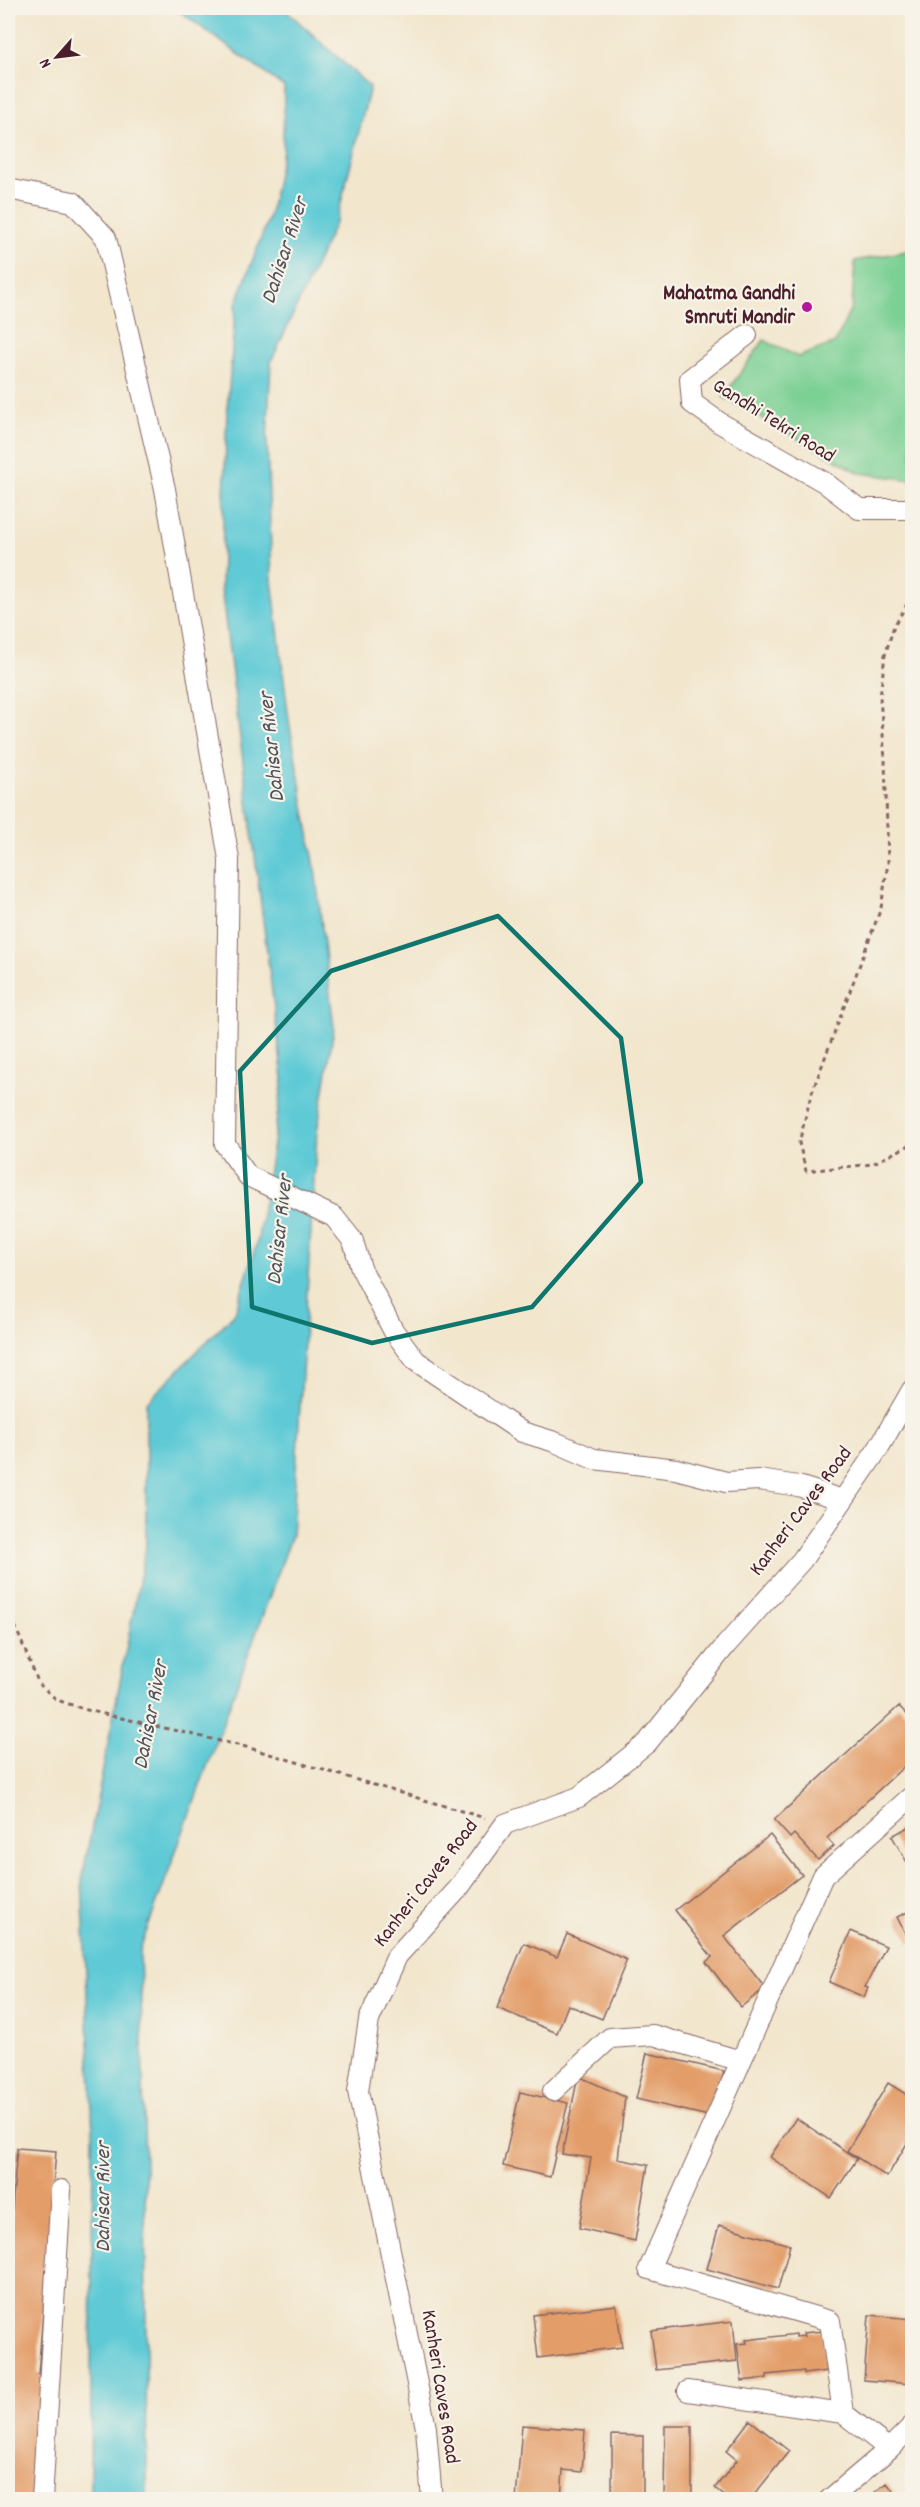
<svg xmlns="http://www.w3.org/2000/svg" width="920" height="2507" font-family="Dekko,sans-serif">
  <style>
    .green { fill: #7bd094; stroke: #627860; stroke-width: 1.5 }
    .water { fill: #5ecad6; stroke: #547480; stroke-width: 1.5 }
    .building { fill: #e39d69 }
    .lines { fill: none; stroke-linecap: round; stroke-linejoin: round }
    .minor-casing { stroke: #856564; stroke-width: 22 }
    .path { stroke: #856564; stroke-width: 3; stroke-dasharray: 4.5 4.5; stroke-linecap: butt }
    .minor { stroke: #fff; stroke-width: 20 }
    .marked { fill: none; stroke: #0f766e; stroke-width: 4.5; stroke-linejoin: round }
    .poi-dot { fill: #b5179e; stroke: #f7f3e8; stroke-width: 2 }
    .labels { text-anchor: middle; dominant-baseline: central; stroke-width: 4.5; stroke-linejoin: round; paint-order: stroke }
    .poi-label { font-size: 21px; font-weight: bold; fill: #4a1f2b; stroke: #f7f3e8; text-anchor: end }
    .street-label { font-size: 21px; fill: #4a1f2b; stroke: #f7f3e8 }
    .water-label { font-size: 22px; font-style: italic; fill: #50525e; stroke: #f7f3e8 }
  </style>
  <rect width="100%" height="100%" fill="#f7f3e8"/>
  <filter id="ink" filterUnits="userSpaceOnUse"><feTurbulence type="fractalNoise" baseFrequency=".0167" numOctaves="2"/><feDisplacementMap in="SourceGraphic" scale="12" xChannelSelector="R" yChannelSelector="G"/><feConvolveMatrix kernelMatrix="1 2 1 2 8 2 1 2 1" color-interpolation-filters="sRGB"/></filter>
  <filter id="wash" filterUnits="userSpaceOnUse"><feTurbulence type="fractalNoise" baseFrequency=".008" numOctaves="4" result="noise"/><feDisplacementMap in="SourceGraphic" scale="24" xChannelSelector="R" yChannelSelector="G"/><feGaussianBlur stdDeviation="1.35" result="paint"/><feColorMatrix in="noise" values="0 0 0 0 0 0 0 0 0 0 0 0 0 0 0 0 0 1.4 0 .05"/><feComposite in="paint" operator="in"/></filter>
  <g filter="url(#wash)">
    <rect width="100%" height="100%" fill="#f2e6cd"/>
    <path class="green" d="M912,250V480L860,473L723,397L764,340L798,357L835,343L852,306L855,261Z"/>
    <path class="water" d="M175,8H280L288,12L370,87L337,219L271,362L267,440L272,580L289,721L315,868L334,1028L317,1132L292,1535L140,1949L145,2166L147,2499L90,2500L93,2134L82,1879L146,1546V1403L235,1313L258,1239L283,1079L221,587L227,410L236,304L269,217L283,150L284,87Z"/>
    <g id="blocks">
      <path class="building" d="M899,1706L912,1720V1759L827,1838L834,1846L818,1860L794,1834L790,1838L774,1820Z
        M912,1825V1871L892,1836Z
        M770,1835L802,1875L724,1936L765,1988L741,2007L706,1962L712,1957L675,1910Z
        M912,1910V1942L910,1943L897,1917Z
        M851,1931L886,1946L865,1987L868,1988L864,1997L829,1982Z
        M567,1934L627,1960L602,2019L568,2005L557,2033L497,2008L524,1943L557,1957Z
        M647,2053L724,2071L713,2117L636,2099Z
        M578,2076L625,2097L618,2159L648,2165L635,2241L579,2228L591,2158L562,2154Z
        M888,2083L912,2098V2135L887,2177L847,2151Z
        M520,2092L568,2103L550,2177L503,2166Z
        M796,2118L857,2159L831,2198L770,2157Z
        M17,2148L56,2151L38,2374L45,2375L36,2500H8V2261Z
        M719,2225L790,2245L778,2289L707,2269Z
        M616,2305L622,2347L538,2358L533,2315Z
        M869,2315L912,2319V2384L864,2380Z
        M733,2321L737,2361L656,2370L651,2331Z
        M822,2331L827,2371L804,2374V2371L767,2375V2378L742,2381L737,2344L747,2343L746,2340L796,2334V2337L804,2336L803,2333Z
        M750,2420L789,2451L750,2500H729L715,2488L737,2460L726,2451Z
        M522,2425L585,2430L582,2472L563,2470L561,2500H516Z
        M665,2426H692V2500H664Z
        M612,2435L643,2436V2500H612Z
        M887,2483L900,2500H865Z"/>
    </g>
  </g>
  <g filter="url(#ink)">
    <use href="#blocks" fill-opacity="0" stroke="#856564" stroke-width="1.5"/>
    <g class="lines">
      <defs>
        <path id="minor" d="M8,189L73,202L106,238L165,489L229,859L225,1144L248,1176L334,1217L353,1241L361,1268L393,1330L416,1361L522,1432L555,1442L594,1459L676,1469L726,1482L759,1480L798,1486L843,1500
          M747,335L690,379L692,403L720,423L824,482L859,509H905L912,507
          M553,2091L610,2038L653,2035L741,2061
          M688,2391L843,2413
          M889,2449L843,2413L830,2321L649,2269L823,1876L912,1796
          M42,2500L61,2190
          M432,2500L426,2428L358,2091L369,2020L397,1956L458,1889L505,1824L579,1797L647,1743L726,1645L802,1560L878,1449L912,1390
          M829,2500L889,2449L912,2426"/>
      </defs>
      <use href="#minor" class="minor-casing"/>
      <path class="path" d="M912,596L894,626L885,655L880,697L885,760L888,863L881,908L811,1095L799,1143L806,1171L872,1164L912,1144
        M8,1609L39,1684L57,1700L87,1710L246,1747L485,1818"/>
      <use href="#minor" class="minor"/>
    </g>
  </g>
  <path class="marked" d="M498,916L621,1038L641,1182L532,1307L372,1343L252,1307L240,1071L331,971Z"/>
  <circle class="poi-dot" cx="807" cy="307" r="6"/>
  <g class="labels">
    <g class="poi-label">
      <text x="795" y="295">Mahatma Gandhi<tspan x="795" dy="24">Smruti Mandir</tspan></text>
    </g>
    <g class="street-label">
      <text transform="translate(773 422) rotate(32)">Gandhi Tekri Road</text>
      <text transform="translate(802 1512) rotate(-53)">Kanheri Caves Road</text>
      <text transform="translate(427 1884) rotate(-52)">Kanheri Caves Road</text>
      <text transform="translate(439 2387) rotate(81)">Kanheri Caves Road</text>
    </g>
    <g class="water-label">
      <text transform="translate(286 251) rotate(-72)">Dahisar River</text>
      <text transform="translate(273 747) rotate(-96)">Dahisar River</text>
      <text transform="translate(281 1230) rotate(-84)">Dahisar River</text>
      <text transform="translate(152 1715) rotate(-79)">Dahisar River</text>
      <text transform="translate(104 2197) rotate(-90)">Dahisar River</text>
    </g>
  </g>
  <rect width="920" height="2507" fill="none" stroke="#f7f3e8" stroke-width="30"/>
  <g transform="translate(57 57) rotate(242)" stroke="#f7f3e8" stroke-width="4.5" paint-order="stroke">
  <path d="M0-4.5L10 22L0 15L-10 22Z" fill="#4a1f2b"/>
  <text y="-9" font-size="16" font-weight="bold" text-anchor="middle" fill="#4a1f2b">N</text>
  </g>
</svg>
